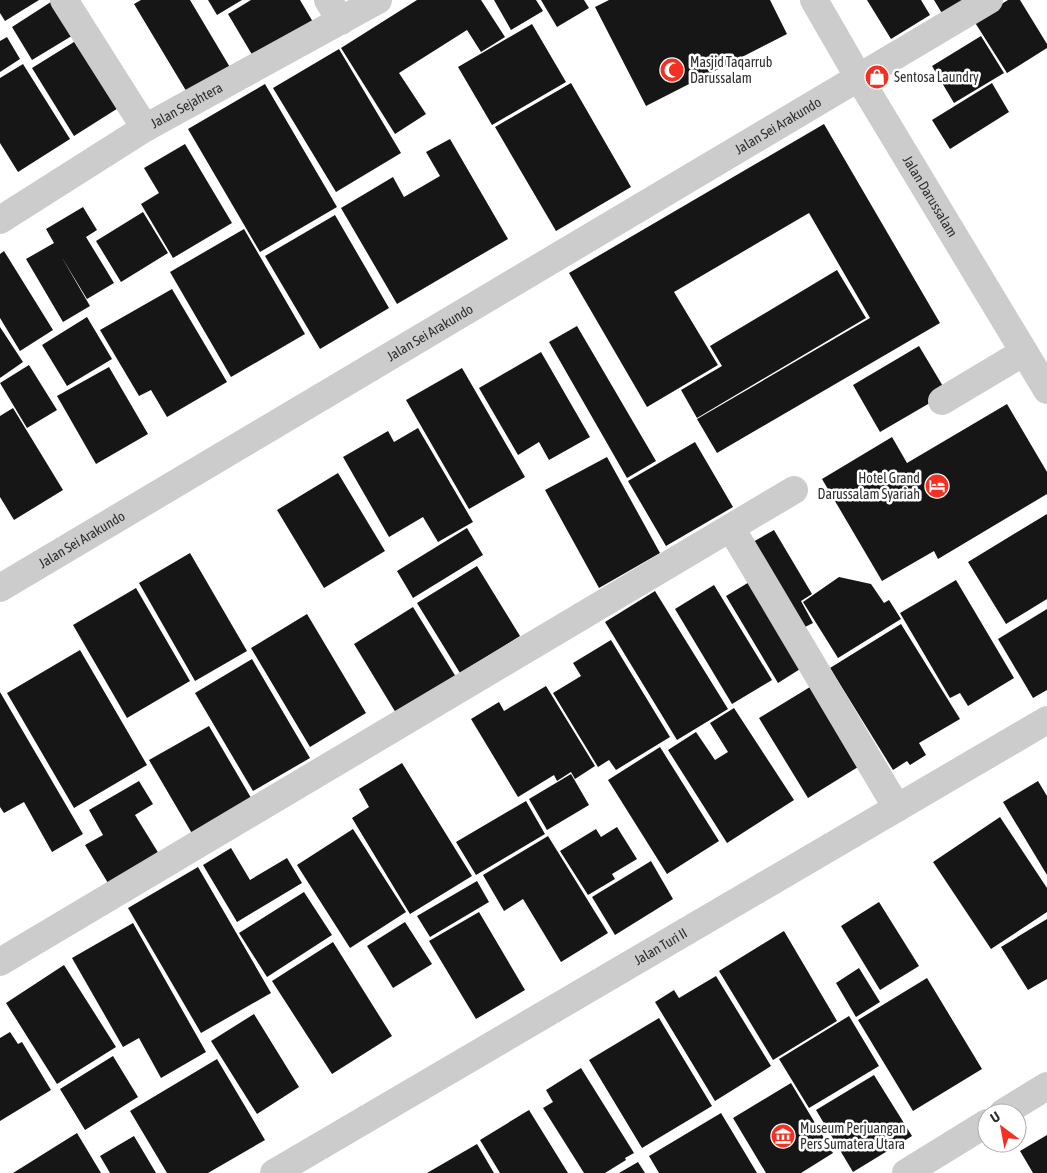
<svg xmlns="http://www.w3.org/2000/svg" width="1047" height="1173" font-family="'Asap Condensed',sans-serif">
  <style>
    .building { fill: #161616 }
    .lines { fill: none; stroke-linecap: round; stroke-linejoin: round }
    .minor { stroke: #ccc; stroke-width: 28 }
    .labels { text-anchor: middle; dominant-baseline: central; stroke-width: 5; stroke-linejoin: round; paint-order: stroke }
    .poi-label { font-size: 14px; fill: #2f2f2f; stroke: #fff; text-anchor: start }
    .street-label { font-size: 14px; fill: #2f2f2f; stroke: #fff }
  </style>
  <rect width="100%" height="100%" fill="#fff"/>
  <path class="building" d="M0,0H39L5,21L0,13Z
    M54,0L75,34L32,60L12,27Z
    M141,0H190L231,69L188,94L134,4Z
    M208,0H242L217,15Z
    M251,0H300L313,22L254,58L228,14Z
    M417,0H481L505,37L481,52L467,30L399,73L426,114L395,134L341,48Z
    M494,0H536L543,11L511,30Z
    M541,0H584L589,8L557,27Z
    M609,0H770L787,34L646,106L595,7Z
    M867,0H921L930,15L891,39Z
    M934,0H968L943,15Z
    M1008,0H1020L1047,44V48L1007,73L974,21Z
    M532,24L566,82L492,125L458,67Z
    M981,36L1004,73L954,103L932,66Z
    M7,37L20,59L0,72V41Z
    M82,37L123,105L74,136L32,68Z
    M339,49L401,153L336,192L273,88Z
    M23,64L70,139L18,172L0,143V78Z
    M571,83L631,187L556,231L495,127Z
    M992,83L1009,112L950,149L932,120Z
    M265,84L337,207L260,252L188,129Z
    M824,124L940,323L717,453L697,419L870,318L809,213L674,292L718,365L647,407L569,273Z
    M450,139L508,239L397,304L341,208L393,177L404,197L440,176L426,152Z
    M185,144L232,223L173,258L141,204L159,193L144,168Z
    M83,207L97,230L86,237L114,283L87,299L61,256L90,306L63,322L26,259L54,243L46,229Z
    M143,212L168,253L121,282L96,241Z
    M335,215L389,308L320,349L265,256Z
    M244,229L305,334L231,377L170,272Z
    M4,251L53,330L20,351L0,318V254Z
    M837,270L866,318L697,418L681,390L722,366L710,346Z
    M172,289L227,382L167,417L151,390L139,396L100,330Z
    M87,317L112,359L67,386L42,345Z
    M577,326L656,461L627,478L549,342Z
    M0,327L23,362L0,378Z
    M919,346L947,393L880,432L853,385Z
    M541,352L590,437L549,460L539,442L518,455L479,388Z
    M29,365L57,410L27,428L0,383Z
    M109,367L148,434L96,464L57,396Z
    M462,368L525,477L469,509L406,400Z
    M1007,404L1047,472V494L938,559L934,551L882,581L822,479L892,437L907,463Z
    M13,408L63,490L14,520L0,497V416Z
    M418,428L473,522L438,542L423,517L389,537L343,457L388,431L394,442Z
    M695,442L733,507L666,546L628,481Z
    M607,457L660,553L599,588L545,490Z
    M338,473L385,551L324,588L277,510Z
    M1047,514V599L1006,624L968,562Z
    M467,528L483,555L413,598L397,571Z
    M774,530L812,594L801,601L813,623L801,629L751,543Z
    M190,553L247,651L195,681L139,583Z
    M477,566L520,636L460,673L417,603Z
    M839,577L871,584L884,603L889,600L901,619L838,658L803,602Z
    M756,578L808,664L778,683L726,596Z
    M956,580L1014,678L968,706L960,693L950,698L900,613Z
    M714,585L772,680L732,704L675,609Z
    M136,588L190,681L127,718L73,625Z
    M655,591L728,709L677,740L605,622Z
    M413,607L456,677L396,713L354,644Z
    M1047,609V690L1033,698L998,639Z
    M307,614L366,713L310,747L251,648Z
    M901,624L960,719L919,743L926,755L910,765L907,761L893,770L830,668Z
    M611,640L670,737L616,770L609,760L598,767L553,693L581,676L573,663Z
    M80,650L147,765L74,808L7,693Z
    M252,659L310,758L253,791L195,693Z
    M546,686L595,766L575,779L571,772L557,781L554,775L518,797L471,719L499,702L504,711Z
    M810,687L858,767L808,798L759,718Z
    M0,692L83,834L52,852L24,802L4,813L0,807Z
    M734,708L794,800L727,843L668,750L696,732L715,760L728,752L710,723Z
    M209,726L257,808L197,842L149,760Z
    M660,747L719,841L667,874L608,780Z
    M402,763L472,876L410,914L352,818L369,807L359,789Z
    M571,774L589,805L547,830L529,799Z
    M139,781L153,804L135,815L159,854L108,883L85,845L103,835L89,810Z
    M1038,781L1047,796V875L1003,802Z
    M526,801L545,834L476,875L456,842Z
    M1000,817L1047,888V912L991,949L933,862Z
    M617,827L637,859L612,874L615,879L588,895L560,851L596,829L601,837Z
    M353,829L406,912L350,948L297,865Z
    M548,836L608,933L561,962L523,899L504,911L483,875Z
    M231,848L250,880L287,858L302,883L237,922L203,865Z
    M651,861L673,899L615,935L592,897Z
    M198,867L271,993L201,1033L128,908Z
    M477,881L489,902L430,937L417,916Z
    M304,892L332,935L267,977L239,933Z
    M879,902L919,966L880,990L841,926Z
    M479,912L525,990L476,1019L429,941Z
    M1047,919V979L1028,990L1001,947Z
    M405,922L432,964L393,988L367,946Z
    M133,923L206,1052L161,1078L139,1038L123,1047L72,958Z
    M784,931L837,1021L773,1060L719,971Z
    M333,942L392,1036L332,1074L272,981Z
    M64,965L116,1047L57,1084L6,1003Z
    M859,968L880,1002L856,1017L836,983Z
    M716,976L771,1066L715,1101L655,1002L674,990L679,998Z
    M927,978L982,1069L913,1111L858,1020Z
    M254,1014L299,1087L257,1114L211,1041Z
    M849,1016L879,1066L809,1108L779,1059Z
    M659,1018L712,1106L642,1148L589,1060Z
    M10,1032L18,1044L22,1042L51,1090L0,1121V1038Z
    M113,1056L138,1097L85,1130L60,1089Z
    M217,1059L265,1140L208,1173H167L130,1111Z
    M581,1068L634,1153L625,1158L626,1160L605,1173H584L543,1108L553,1102L546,1090Z
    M874,1075L912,1136L853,1172L816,1110Z
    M791,1083L833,1153L801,1173H766L733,1118Z
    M529,1110L568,1173H500L480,1140Z
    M721,1113L757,1173H659L649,1156Z
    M77,1133L101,1173H13Z
    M1047,1135V1173H1033L1020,1151Z
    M134,1136L156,1173H110L100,1156Z
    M477,1144L494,1173H427Z
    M638,1162L645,1173H619Z"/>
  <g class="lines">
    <g class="minor">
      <path d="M64,0L145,128"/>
      <path d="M328,0L341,21"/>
      <path id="s1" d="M814,0L859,78L1047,390"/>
      <path id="s2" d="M0,220L145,128L378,0"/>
      <path d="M942,401L1024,352"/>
      <path d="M731,528L897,808"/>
      <path id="s3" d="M0,588L989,0"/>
      <path d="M0,962L794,490"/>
      <path d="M1003,1113L1047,1086"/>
      <path id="s4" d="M274,1173L1047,720"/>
      <path d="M906,1173L987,1123"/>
    </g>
  </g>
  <defs>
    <symbol id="mosque-disc" viewBox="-11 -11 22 22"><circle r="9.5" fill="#f52f22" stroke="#fff"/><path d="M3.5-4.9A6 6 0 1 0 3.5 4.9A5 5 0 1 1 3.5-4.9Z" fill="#fff"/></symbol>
    <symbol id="shop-disc" viewBox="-11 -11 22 22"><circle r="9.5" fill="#f52f22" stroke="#fff"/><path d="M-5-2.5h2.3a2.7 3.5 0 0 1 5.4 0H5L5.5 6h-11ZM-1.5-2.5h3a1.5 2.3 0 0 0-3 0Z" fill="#fff"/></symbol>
    <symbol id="hotel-disc" viewBox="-11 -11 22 22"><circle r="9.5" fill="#f52f22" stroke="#fff"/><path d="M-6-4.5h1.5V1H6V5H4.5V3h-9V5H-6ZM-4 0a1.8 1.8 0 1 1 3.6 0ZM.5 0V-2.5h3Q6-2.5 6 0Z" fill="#fff"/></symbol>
    <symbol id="museum-disc" viewBox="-11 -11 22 22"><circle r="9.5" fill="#f52f22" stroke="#fff"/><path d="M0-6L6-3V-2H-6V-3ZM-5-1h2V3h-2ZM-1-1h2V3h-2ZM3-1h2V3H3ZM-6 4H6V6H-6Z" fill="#fff"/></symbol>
  </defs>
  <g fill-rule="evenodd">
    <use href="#mosque-disc" x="658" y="56" width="28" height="28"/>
    <use href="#shop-disc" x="863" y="63" width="28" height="28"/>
    <use href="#hotel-disc" x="923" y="472" width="28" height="28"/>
    <use href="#museum-disc" x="769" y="1122" width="28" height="28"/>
  </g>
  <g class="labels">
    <g class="poi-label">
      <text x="690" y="62">Masjid Taqarrub<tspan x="690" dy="16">Darussalam</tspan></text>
      <text x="894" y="77">Sentosa Laundry</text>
      <text x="920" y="478" text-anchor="end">Hotel Grand<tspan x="920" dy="16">Darussalam Syariah</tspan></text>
      <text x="800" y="1128">Museum Perjuangan<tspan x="800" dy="16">Pers Sumatera Utara</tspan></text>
    </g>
    <g class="street-label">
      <text stroke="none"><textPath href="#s2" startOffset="219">Jalan Sejahtera</textPath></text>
      <text stroke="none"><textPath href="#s3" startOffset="905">Jalan Sei Arakundo</textPath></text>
      <text stroke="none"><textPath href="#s1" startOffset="228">Jalan Darussalam</textPath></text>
      <text stroke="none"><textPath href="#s3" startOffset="500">Jalan Sei Arakundo</textPath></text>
      <text stroke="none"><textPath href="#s3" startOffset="95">Jalan Sei Arakundo</textPath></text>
      <text stroke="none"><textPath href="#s4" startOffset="448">Jalan Turi II</textPath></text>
    </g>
  </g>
  <g transform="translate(1002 1128) rotate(328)"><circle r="24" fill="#ffffff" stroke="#acacac"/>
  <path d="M0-4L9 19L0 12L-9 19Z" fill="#f52f22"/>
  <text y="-8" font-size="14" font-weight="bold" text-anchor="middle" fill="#2f2f2f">U</text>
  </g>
</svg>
